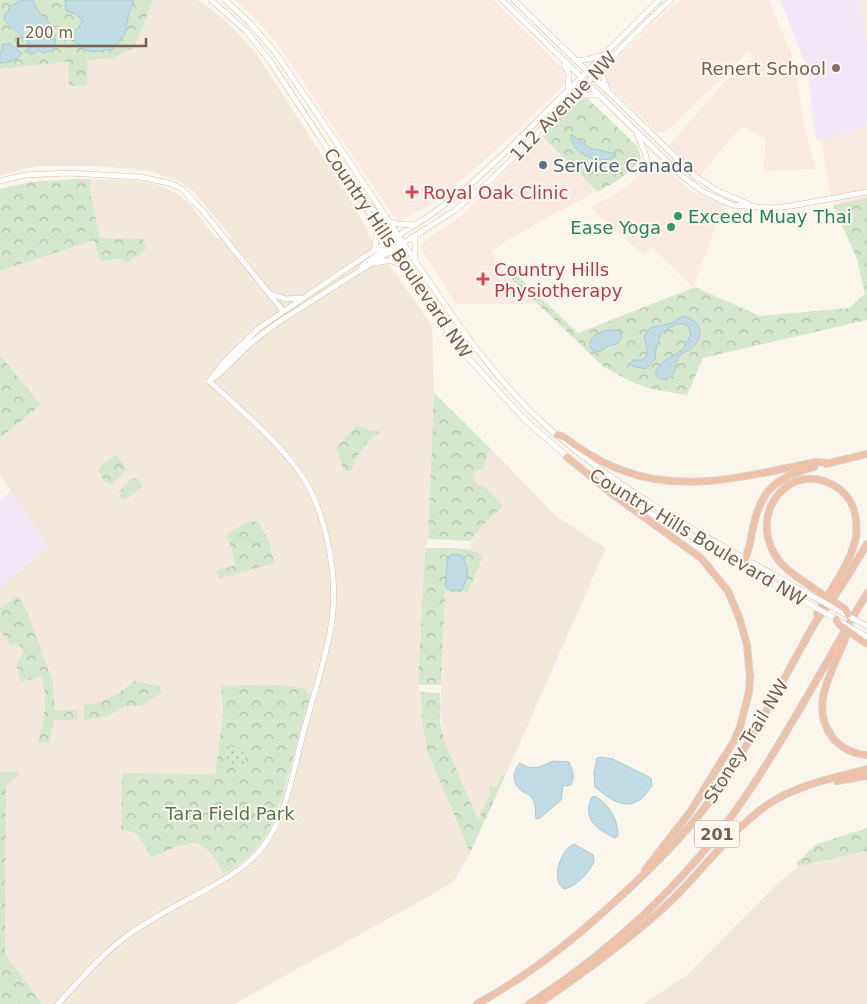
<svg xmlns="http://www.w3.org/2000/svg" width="867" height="1004" font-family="'DejaVu Sans',sans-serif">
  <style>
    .residential { fill: #f2e9db; fill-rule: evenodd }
    .commercial { fill: #faeae1 }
    .education { fill: #f3e8f8 }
    .forest { fill: url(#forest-crowns) }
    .garden { fill: url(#garden-dots) }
    .water { fill: #c1dce4; stroke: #a9cad5 }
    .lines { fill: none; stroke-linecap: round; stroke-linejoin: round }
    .secondary-casing { stroke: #cfc0b0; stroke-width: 6 }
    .highway-casing { stroke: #d8d2ce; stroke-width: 8 }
    .secondary { stroke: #fff; stroke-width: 5 }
    .highway { stroke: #efc1a9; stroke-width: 6 }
    .secondary-bridge-casing { stroke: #cfc0b0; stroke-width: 6; stroke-linecap: butt }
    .highway-bridge-casing { stroke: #d8d2ce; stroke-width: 8; stroke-linecap: butt }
    .secondary-bridge { stroke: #fff; stroke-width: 5 }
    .highway-bridge { stroke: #efc1a9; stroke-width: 6 }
    .education-dot { fill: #8d6e63; stroke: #fefaf2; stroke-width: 2 }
    .service-dot { fill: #5c6f8a; stroke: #fefaf2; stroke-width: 2 }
    .health-dot { fill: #e0444e; stroke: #fefaf2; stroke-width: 2 }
    .leisure-dot { fill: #2e9e5b; stroke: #fefaf2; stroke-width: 2 }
    .labels { text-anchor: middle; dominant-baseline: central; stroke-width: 4; stroke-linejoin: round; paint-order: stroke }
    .shield { fill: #fefaf2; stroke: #9e8e81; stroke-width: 1 }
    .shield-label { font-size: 16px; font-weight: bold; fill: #756050 }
    .education-label { font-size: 18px; fill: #785e54; stroke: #fefaf2; text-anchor: end }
    .street-label { font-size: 18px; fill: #756050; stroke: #fefaf2 }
    .service-label { font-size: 18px; fill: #4e5e75; stroke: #fefaf2; text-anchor: start }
    .health-label { font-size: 18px; fill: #be3a42; stroke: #fefaf2; text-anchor: start }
    .leisure-label { font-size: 18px; fill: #27864d; stroke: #fefaf2; text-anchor: start }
    .park-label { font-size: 18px; fill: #547949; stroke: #fefaf2 }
  </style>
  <defs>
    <pattern id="forest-crowns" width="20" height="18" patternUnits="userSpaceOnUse" patternTransform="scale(1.25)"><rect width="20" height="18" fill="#d5e8cb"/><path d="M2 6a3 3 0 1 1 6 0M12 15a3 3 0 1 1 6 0" fill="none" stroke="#b1bfa7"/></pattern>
    <pattern id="garden-dots" width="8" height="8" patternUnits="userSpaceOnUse" patternTransform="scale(1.25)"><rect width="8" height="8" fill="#d5e8cb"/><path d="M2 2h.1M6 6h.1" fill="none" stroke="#b1bfa7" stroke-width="1.8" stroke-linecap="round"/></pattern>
  </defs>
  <rect width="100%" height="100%" fill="#fbf6ec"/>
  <path class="residential" d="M153,0H198L216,13L236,31L256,53L355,207L371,238L432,326L434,393L428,539L425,548L418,685L421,692L422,721L427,750L470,853L454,881L431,895L234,1004H42L5,953L6,785L19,775V772H0V588L49,546L0,475V438L41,405L0,355V271L95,239L108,261L116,258L124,260L143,239L100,238L90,191V179L140,181L162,186L179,195L189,203L216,238H232L195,193L182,183L150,171L98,166H36L0,176V69L69,62L87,84V60L111,59L135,47ZM221,686L283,790L274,821L259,846L240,865L224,874L217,860L204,846L186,843L152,858L143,840L128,831L121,830L122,773L215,774L223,713Z
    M490,448L556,516L606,548L506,774L501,777L500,783L494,787L491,792L478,820L444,740L440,711L445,591L468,592L483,556L471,551L470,541L483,525L503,506L485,487L476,484L472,479L475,471L483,470Z
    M867,851V1004H643L687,975L777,884L799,866Z"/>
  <path class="commercial" d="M235,0H493L564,70L566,83L517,131L438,201L399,221H397L359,166L283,52L260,23Z
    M682,0H769L793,58L806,135L816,169L763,171L766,139L741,126L701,175V178L669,145L732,74L754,57L749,51L666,132H657L608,85L605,78L604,72L655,22L671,7Z
    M780,0H867V198L833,205L807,64Z
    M542,136L588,182L596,192L512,237L491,252L504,272L537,304H456L421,248V244L466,212Z
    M653,163L664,168L691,191L724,205L693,287L651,247L644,255L595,213L591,206L614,195L628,186L648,164Z"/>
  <path class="education" d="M781,0H859L867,46V124L858,130L817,140L813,122L810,87L805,64Z
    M11,491L49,546L0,588V500Z"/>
  <path class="forest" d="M0,0H153L135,47L111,59L87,60V85L69,86L68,62L0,69Z
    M587,98L637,146L641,158C630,175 614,183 597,192L588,182L542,136C553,125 572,100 587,98Z
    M74,179H90V191L100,238L143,239L146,249L127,263C119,255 110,261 101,262L94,240L0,271V189L31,182Z
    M867,198V320L703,358L687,395L652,389L634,383L604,367L504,272L509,268L578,333L695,287L760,316L849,308L865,294L857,259L833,205Z
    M0,355L41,405L0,438Z
    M434,393L490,448L483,470L475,471L473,479L476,484L485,487L503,506L483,525L470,541L428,539Z
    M356,426L370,430L379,431V433C364,442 358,454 351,471H344L336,448Z
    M115,455L123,462L126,469L112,484L105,482L99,472V468Z
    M131,478L139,479L142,487L125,500L121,499L119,492Z
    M250,521L258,522L269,541L274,563L221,578L219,577L216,571L236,565L227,534Z
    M425,548C442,549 469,545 483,556L468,592H445L441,685H418Z
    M18,596L26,610L52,679L55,710H78L77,720H54L49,743L38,742C44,719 49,699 41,676L21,682L16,665L23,653L22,648L17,643L11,645L0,631V608Z
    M134,681L160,686L161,693L141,706H127L107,716L84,720V705C104,703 120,694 134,681Z
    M273,685L292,686L306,689L310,697C303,722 296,746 289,771C275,818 270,848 224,874C202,831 189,841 151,858C145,844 139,831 121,830L122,773L215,774L223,713L221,686Z
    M421,692L440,693V721L444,740L478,820L491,792L489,786L494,787L498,785L500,777L506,774L470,853L427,750L422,721Z
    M0,772H19V775L6,786L5,953L42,1004H0Z
    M867,828V851L799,866L796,863L817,844Z"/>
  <path class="garden" d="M227,746C240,747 247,752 246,766H231L227,762Z"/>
  <path class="water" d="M22,0H33C35,5 37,10 41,14C53,26 58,32 54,50L43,53L38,50L32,55L25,51L29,48L28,42L4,20L5,14L8,12L9,7Z
    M65,0H134L128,17L125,34L113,49L93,52L83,49L71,38L70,32C77,30 80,28 82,20L76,14L66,11Z
    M9,43L22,53C17,61 9,63 0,63V52L2,51V45Z
    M571,134L590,148L612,153L615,154V157C599,166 569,153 571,134Z
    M683,316C701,320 706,335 692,348C688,352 682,352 679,357C673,367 679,373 666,380L658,378L656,376V371C662,359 671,359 680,351C686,347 688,340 691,334L688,326C677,320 670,328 661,333L656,349L655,359L646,369L632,366L630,364L633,360H641L646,357L647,351L644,336L650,328L672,323Z
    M609,330H619L622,337L617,344L607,346L601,351L595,352L590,347C588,336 600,332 609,330Z
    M455,554L462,556C470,571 468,575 462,590C456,591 447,591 445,585C448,576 444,563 450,555Z
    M602,757L613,759L651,778L652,786C648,790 644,798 638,801C622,810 607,797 595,787L594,773L597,758Z
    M553,761L569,762C573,771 575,776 571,785L563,786L561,800L540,818L536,819C535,812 536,804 532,798C530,794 526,794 522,791C512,784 512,772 520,763C532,771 541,767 553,761Z
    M595,796C609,805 618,818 618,836L615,838C596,829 582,819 592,797Z
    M574,844L593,855L594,861C590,872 576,887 564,889C563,888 559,885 559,883C554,872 562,849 574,844Z"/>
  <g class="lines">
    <defs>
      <path id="secondary" d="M211,0L246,31L270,61L377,225L461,350L525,420L569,458
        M225,0L249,22L274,51C319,115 362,181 405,246C448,309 487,372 544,424C622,494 719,544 810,595
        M502,0L681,175L702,191L732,205L771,208L791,206L867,192
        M514,0L696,177L718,191L748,204
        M575,60H585L600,56
        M564,65L569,74L568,87
        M603,66L602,75L607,89
        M572,99L582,95H598
        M637,134L645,153L647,161
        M0,181L25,175L68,173L140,177L169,183L182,189L202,210L283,311
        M366,203C380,212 387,232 401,244H403
        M390,222L398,224L416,225
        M415,237V259
        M375,249L377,225
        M376,263L390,260L404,266
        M361,269L364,264L393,244
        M271,294L286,299L301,298
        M211,379L223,363L259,328L367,255L429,216L468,187L512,146L659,0
        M209,381L218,375L251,343L277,323L454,211L491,180L648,21L671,0
        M600,480L633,503L806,602
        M58,1004C80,980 102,954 128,935C153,917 182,903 209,888C226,878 243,869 257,854C287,821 292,773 304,731C313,694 327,658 332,620C338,574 326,508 298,470C273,437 240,409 209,381"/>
      <path id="highway" d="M557,435C565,436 570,442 576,446C591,456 607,465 624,471C686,494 753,475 816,462L829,463
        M567,457L612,494L701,558L728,591L739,617L747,645L750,677L749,692L740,727L734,741L690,812L645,870
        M826,464L867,454
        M748,569C743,560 748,552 750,543C758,497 767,479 814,467
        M813,588C802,580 789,573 780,562C743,517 790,455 838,488C854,499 858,518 856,536C853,560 829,592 817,614
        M849,628C839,663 805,703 833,738C841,748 854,754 867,755
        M837,781L867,776
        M534,1002L544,1000C589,969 633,937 673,899C704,868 731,831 767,805C796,785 834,778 867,769
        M477,1004C537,971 589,927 638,880C661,858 683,836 702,811C747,753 779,686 815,623C822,612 830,603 837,592C848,577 857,560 867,544
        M529,1004C619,946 699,870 757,779C796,719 830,655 867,593"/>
    </defs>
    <use href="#secondary" class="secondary-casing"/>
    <use href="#highway" class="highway-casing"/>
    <use href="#secondary" class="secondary"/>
    <use href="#highway" class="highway"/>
    <defs>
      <path id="secondary-bridge" d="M810,595L867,626
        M806,602L867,637"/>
      <path id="highway-bridge" d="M813,588L845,609L848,615
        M836,619L840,625L867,644"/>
    </defs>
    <use href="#secondary-bridge" class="secondary-bridge-casing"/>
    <use href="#highway-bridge" class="highway-bridge-casing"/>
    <use href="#secondary-bridge" class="secondary-bridge"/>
    <use href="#highway-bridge" class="highway-bridge"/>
  </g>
  <circle class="education-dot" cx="836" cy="68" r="5"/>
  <circle class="service-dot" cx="543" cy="165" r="5"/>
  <g class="health-dot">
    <path d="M409.5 184.5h5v5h5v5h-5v5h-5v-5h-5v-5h5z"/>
    <path d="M480.5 271.5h5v5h5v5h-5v5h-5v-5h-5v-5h5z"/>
  </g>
  <g class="leisure-dot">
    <circle cx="678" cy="216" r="5"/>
    <circle cx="671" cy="227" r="5"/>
  </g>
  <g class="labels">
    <rect class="shield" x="694.5" y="820.5" width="45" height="27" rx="4"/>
    <g class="shield-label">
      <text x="717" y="834">201</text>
    </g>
    <g class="education-label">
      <text x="826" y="68">Renert School</text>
    </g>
    <g class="street-label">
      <text transform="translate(563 106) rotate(-46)">112 Avenue NW</text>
      <text transform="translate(398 253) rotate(56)">Country Hills Boulevard NW</text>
      <text transform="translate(698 537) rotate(31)">Country Hills Boulevard NW</text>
      <text transform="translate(746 741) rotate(-58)">Stoney Trail NW</text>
    </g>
    <g class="service-label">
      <text x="553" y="165">Service Canada</text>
    </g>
    <g class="health-label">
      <text x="423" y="192">Royal Oak Clinic</text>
      <text x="494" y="269">Country Hills<tspan x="494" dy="21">Physiotherapy</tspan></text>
    </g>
    <g class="leisure-label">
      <text x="688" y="216">Exceed Muay Thai</text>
      <text x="661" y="227" text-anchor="end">Ease Yoga</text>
    </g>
    <g class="park-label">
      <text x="230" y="813">Tara Field Park</text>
    </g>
  </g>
  <path d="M18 38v8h128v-8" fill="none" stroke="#756050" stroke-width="2.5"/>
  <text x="25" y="38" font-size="15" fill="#756050" stroke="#fefaf2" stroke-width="4" paint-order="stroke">200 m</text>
</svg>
